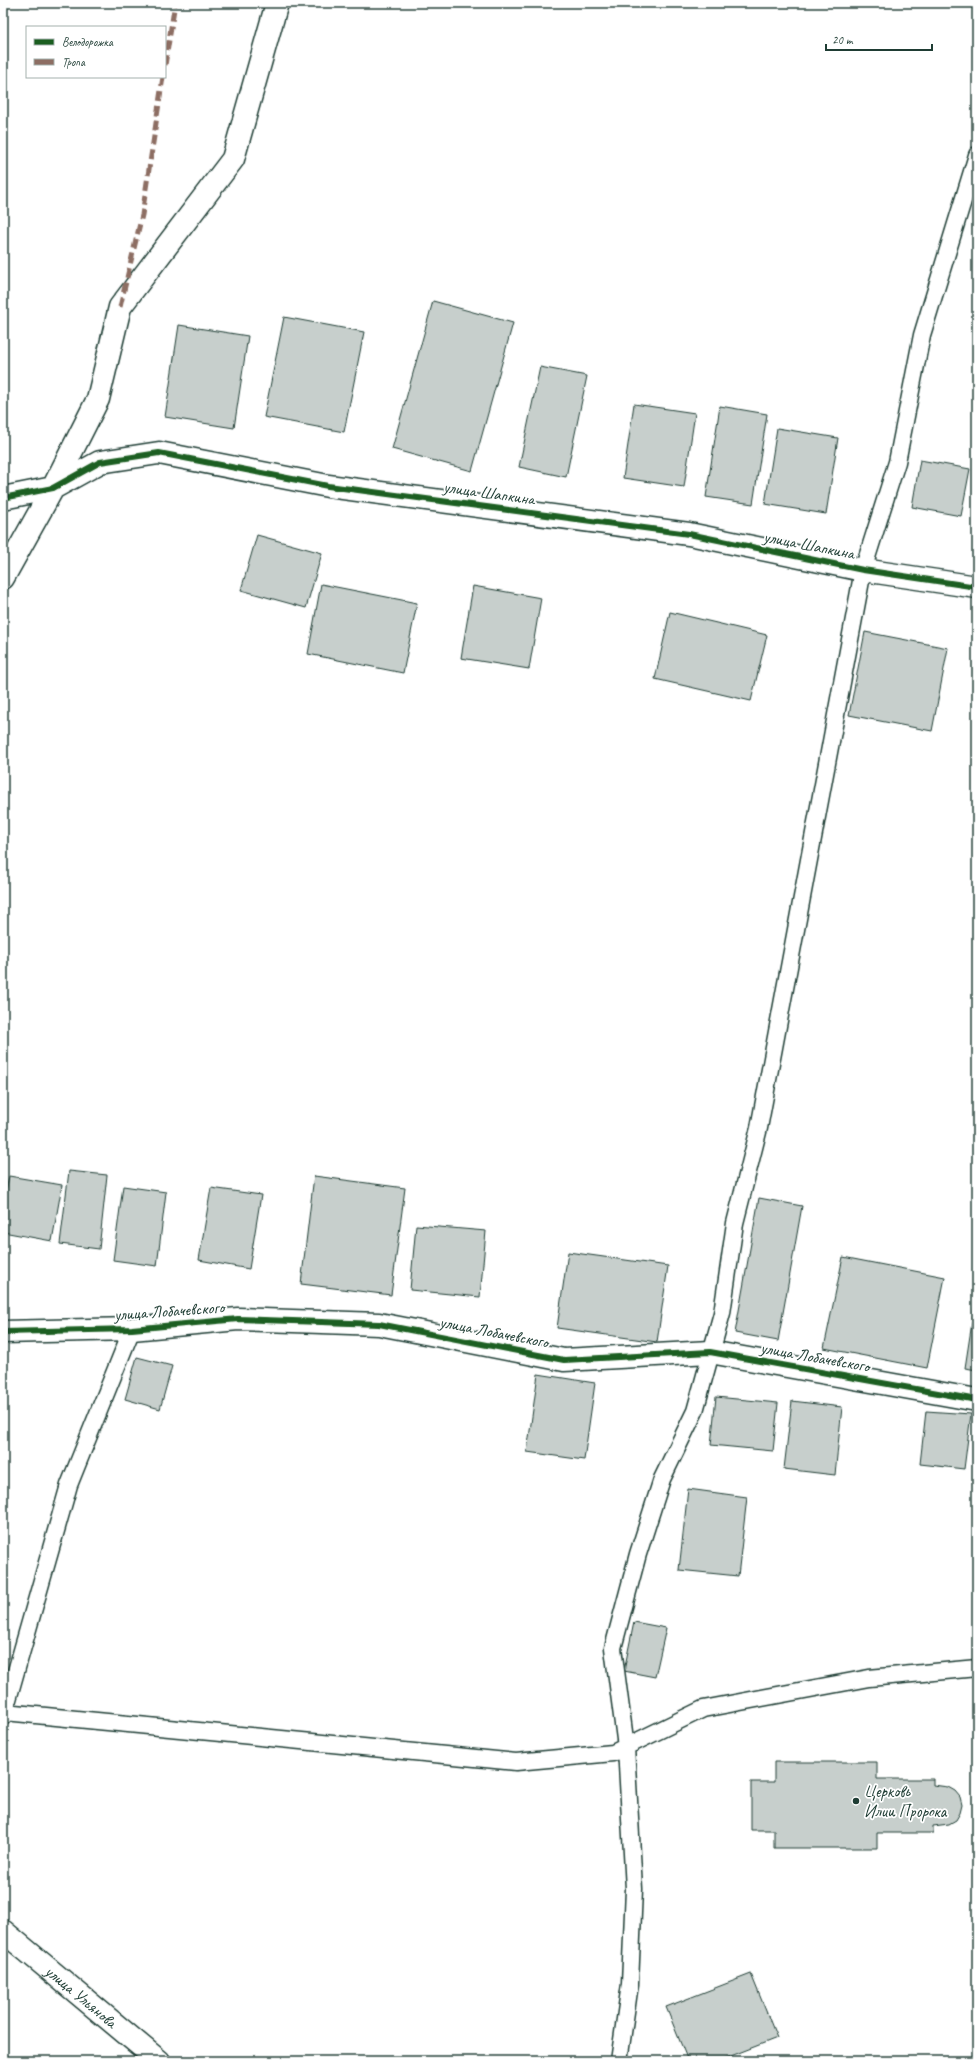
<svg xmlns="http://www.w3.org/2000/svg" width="980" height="2064" font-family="Caveat,sans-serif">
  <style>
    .building { fill: #c7cfcc; stroke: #1f3d34 }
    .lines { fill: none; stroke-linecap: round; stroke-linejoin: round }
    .lane-casing { stroke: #1f3d34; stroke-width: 19 }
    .street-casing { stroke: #1f3d34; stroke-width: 25 }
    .secondary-casing { stroke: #1f3d34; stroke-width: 25 }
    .lane { stroke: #fff; stroke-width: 16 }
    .street { stroke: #fff; stroke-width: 22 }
    .secondary { stroke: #fff; stroke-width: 22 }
    .quiet { stroke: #8d6e63; stroke-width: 5; stroke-dasharray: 10 5; stroke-linecap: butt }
    .cycleway-casing { stroke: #fff; stroke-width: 8 }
    .cycleway { stroke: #1b5e20; stroke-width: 6 }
    .poi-dot { fill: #1f3d34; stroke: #fff; stroke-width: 1.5 }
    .labels { text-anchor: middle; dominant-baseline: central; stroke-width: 3.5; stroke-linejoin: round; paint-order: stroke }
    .street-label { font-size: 17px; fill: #1f3d34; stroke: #fff }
    .poi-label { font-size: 17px; fill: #1f3d34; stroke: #fff; text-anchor: start }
  </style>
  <rect width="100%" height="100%" fill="#fff"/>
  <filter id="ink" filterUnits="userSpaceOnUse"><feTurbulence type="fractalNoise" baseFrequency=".025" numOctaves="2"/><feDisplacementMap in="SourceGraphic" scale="8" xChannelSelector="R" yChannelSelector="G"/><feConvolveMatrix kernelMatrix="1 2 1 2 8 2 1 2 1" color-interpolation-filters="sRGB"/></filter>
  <g filter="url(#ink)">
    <path class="building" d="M433,301L513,323L472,471L392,449Z
      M284,317L364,332L344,432L264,417Z
      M179,325L248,336L234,428L165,417Z
      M540,367L587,376L566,477L519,467Z
      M634,404L695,413L684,487L623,478Z
      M720,406L767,414L753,504L706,497Z
      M777,428L838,438L826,514L765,504Z
      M920,460L970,469L961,516L912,507Z
      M257,535L322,553L306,608L241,590Z
      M321,584L417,603L403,673L308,654Z
      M473,586L541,598L529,669L461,658Z
      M670,612L767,635L751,701L655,679Z
      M865,632L948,648L932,731L849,715Z
      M69,1171L107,1175L99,1249L60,1244Z
      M9,1176L62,1185L52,1241L3,1232V1207Z
      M314,1176L405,1188L391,1295L301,1284Z
      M123,1186L166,1192L157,1266L113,1260Z
      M211,1188L261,1195L249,1269L199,1260Z
      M759,1198L802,1206L778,1341L735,1333Z
      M416,1225L486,1231L480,1297L410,1290Z
      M568,1252L668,1266L657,1342L557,1328Z
      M843,1257L945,1277L927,1368L824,1348Z
      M977,1290V1370L965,1368Z
      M137,1357L172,1366L160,1409L125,1399Z
      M538,1374L595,1383L584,1460L527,1452Z
      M716,1397L778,1403L773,1451L711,1445Z
      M792,1401L842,1407L835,1475L784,1469Z
      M926,1411L971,1414L964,1469L920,1464Z
      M688,1489L747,1497L738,1576L679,1570Z
      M634,1622L666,1628L655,1677L624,1671Z
      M774,1762H877V1779H933V1785L948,1787L955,1791L960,1797L962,1805L960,1813L956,1820L949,1824L933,1826V1833H877V1848H774V1830H751V1782H774Z
      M751,1974L777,2038L718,2061H688L666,2007Z"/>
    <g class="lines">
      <defs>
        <path id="lane" d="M5,1712L516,1762L613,1753L703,1709L869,1678L977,1668
          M3,1717L69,1485L132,1329
          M619,2061L630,1984L634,1889L626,1747L613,1648L638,1554L662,1479L695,1411L722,1313L735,1223L759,1128L863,570L897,462L922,335L977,155"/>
        <path id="street" d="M3,498L53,488L100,462L159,453L328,486L689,534L863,570L977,587
          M3,578L53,488L98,399L120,307L233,159L277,3
          M3,1332L132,1329L238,1319L379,1324L564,1360L710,1352L977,1400"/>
        <g id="secondary">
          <path id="s1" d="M3,1931L159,2061"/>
        </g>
      </defs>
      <use href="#lane" class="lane-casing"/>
      <use href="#street" class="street-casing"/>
      <use href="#secondary" class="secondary-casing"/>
      <use href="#lane" class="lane"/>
      <use href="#street" class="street"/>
      <use href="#secondary" class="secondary"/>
      <path class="quiet" d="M165,65L175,3
        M120,307L142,215L163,77"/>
      <defs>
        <path id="cycleway" d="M3,498L53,488L100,462L159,453L328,486L689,534L863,570L977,587
          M3,1332L132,1329L238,1319L379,1324L564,1360L710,1352L977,1400"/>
      </defs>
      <use href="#cycleway" class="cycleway-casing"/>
      <use href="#cycleway" class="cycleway"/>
    </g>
  </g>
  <circle class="poi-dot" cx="856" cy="1801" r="4"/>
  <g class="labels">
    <g class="street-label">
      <text transform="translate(489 493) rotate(8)">улица Шапкина</text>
      <text transform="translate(809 545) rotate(11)">улица Шапкина</text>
      <text transform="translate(169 1311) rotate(-4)">улица Лобачевского</text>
      <text transform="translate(494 1332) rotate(11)">улица Лобачевского</text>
      <text transform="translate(815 1357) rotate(10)">улица Лобачевского</text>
      <text stroke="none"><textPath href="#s1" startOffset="102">улица Ульянова</textPath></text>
    </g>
    <g class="poi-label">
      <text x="864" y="1791">Церковь<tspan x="864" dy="20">Илии Пророка</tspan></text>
    </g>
  </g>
  <rect width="980" height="2064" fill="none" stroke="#fff" stroke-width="16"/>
  <rect x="8" y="8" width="964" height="2048" fill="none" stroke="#1f3d34" stroke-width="1.5" filter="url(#ink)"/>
  <rect x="26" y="26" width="140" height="52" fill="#ffffff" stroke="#a5b1ae"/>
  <rect x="34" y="39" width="20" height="6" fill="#1b5e20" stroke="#a5b1ae"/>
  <text x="62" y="46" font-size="12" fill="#1f3d34">Велодорожка</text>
  <rect x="34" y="59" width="20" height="6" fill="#8d6e63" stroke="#a5b1ae"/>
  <text x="62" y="66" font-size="12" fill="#1f3d34">Тропа</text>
  <path d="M826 44v6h106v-6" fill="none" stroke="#1f3d34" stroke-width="2"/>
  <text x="832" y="44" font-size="12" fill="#1f3d34" stroke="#ffffff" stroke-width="3" paint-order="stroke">20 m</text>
</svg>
